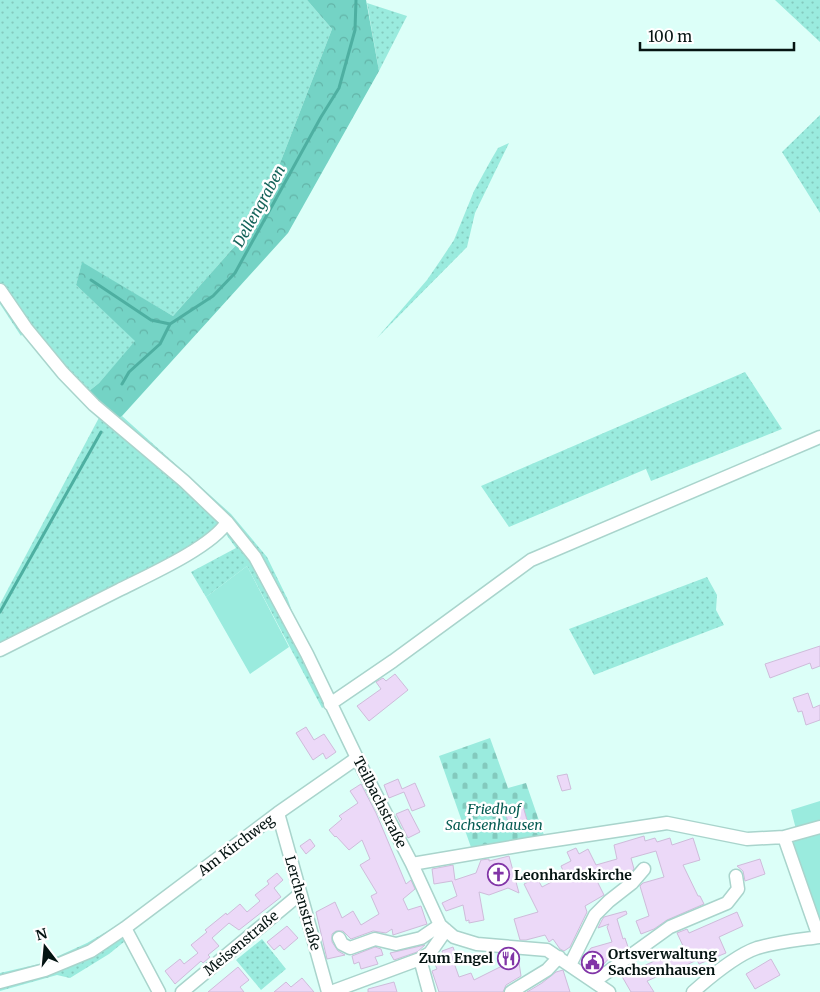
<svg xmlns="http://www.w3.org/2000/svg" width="820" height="992" font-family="Merriweather,serif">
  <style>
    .grass { fill: url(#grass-dots) }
    .forest { fill: url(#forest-crowns) }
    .cemetery { fill: url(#cemetery-stones) }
    .garden { fill: #9aebde }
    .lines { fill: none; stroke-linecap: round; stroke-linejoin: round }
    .stream { stroke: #4eafa1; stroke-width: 3 }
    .building { fill: #ecd9f8; stroke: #cebcda }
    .minor-casing { stroke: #a9d4cc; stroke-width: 15 }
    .minor { stroke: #fff; stroke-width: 12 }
    .labels { text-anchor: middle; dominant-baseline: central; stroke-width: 5; stroke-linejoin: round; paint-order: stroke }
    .street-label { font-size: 14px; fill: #051412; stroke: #fff }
    .park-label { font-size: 14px; font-style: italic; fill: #065c53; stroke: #fff }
    .poi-label { font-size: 14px; font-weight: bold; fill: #051412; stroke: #fff; text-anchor: start }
    .water-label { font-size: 15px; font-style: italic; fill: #15645a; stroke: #fff }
  </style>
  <defs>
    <pattern id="grass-dots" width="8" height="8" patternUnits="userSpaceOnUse" patternTransform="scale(1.25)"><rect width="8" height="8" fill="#9aebde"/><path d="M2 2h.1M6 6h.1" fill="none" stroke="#83c9bd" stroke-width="1.8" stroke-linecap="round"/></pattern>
    <pattern id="forest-crowns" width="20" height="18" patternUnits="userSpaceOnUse" patternTransform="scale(1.25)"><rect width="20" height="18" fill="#74d3c5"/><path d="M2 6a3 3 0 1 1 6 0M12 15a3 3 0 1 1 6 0" fill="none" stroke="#63b4a8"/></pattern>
    <pattern id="cemetery-stones" width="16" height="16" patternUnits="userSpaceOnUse" patternTransform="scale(1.25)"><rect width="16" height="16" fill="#9aebde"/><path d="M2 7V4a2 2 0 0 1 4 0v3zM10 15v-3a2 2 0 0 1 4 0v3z" fill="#83c9bd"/></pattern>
  </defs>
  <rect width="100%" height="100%" fill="#dcfff8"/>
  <path class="grass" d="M0,0H307L332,29L258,220L173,316L82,263L76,285L136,341L99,383L84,395L25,329L21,336L0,304Z
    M775,0H820V42Z
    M367,3L407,16L379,71Z
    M820,115V213L782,152Z
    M509,143L475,213L467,247L377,338L427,280L440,261L454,240L474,191L491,160L498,148Z
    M745,372L782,429L651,481L646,469L509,527L481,486Z
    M102,412L113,421L122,416L231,514L267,557L288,600L307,654L330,704L322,708L247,566L206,597L191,572L236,548L223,530L0,650V604Z
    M707,577L717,595L716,610L724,625L594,675L569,629Z
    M111,929L116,935L130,937L109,954L70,978L57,975L0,991V973L43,963L87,943Z
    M262,939L286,969L261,990L236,960Z"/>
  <path class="forest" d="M307,0H366L379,71L288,233L122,416L113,422L84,395L99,383L135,341L76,285L82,262L173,316L258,220L332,29Z"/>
  <path class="cemetery" d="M490,738L508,788L526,783L546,841L473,853L439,756Z"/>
  <path class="garden" d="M247,566L289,647L250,674L206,597Z
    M820,801V937L784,837L797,833L791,810Z"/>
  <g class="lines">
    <path class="stream" d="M91,280L151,320L170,324
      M122,384L129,372L160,344L170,324L213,296L235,273L321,117L339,88L355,30L356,0
      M0,612L101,432"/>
  </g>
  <path class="building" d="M820,646V666L812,669L810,663L770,678L765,664Z
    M395,674L408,690L369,721L357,706L381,689L376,682L383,678L386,681Z
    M808,693L813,708L820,705V720L806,725L802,711L798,712L793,698Z
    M306,727L314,740L324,734L336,752L326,759L323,753L313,760L296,733Z
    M567,774L571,789L562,791L557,776Z
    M398,779L402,789L415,783L425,806L412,811L404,792L389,798L384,785Z
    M361,784L376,813L406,884L411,880L415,889L403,899L408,910L421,906L427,924L393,935L392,929L386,933L373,931L351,939L343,931H336L332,934V942L338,951L345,955L327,959L316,912L335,902L342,918L353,911L361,925L379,914L371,896L377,893L360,865L370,859L362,840L349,850L336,836L335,837L329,830L342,819L339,816L358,803L350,791Z
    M523,806L527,820L517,823L516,820L508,823L505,810Z
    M408,809L420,832L408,838L396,814Z
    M644,836L645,841L655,838L657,842L670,838L672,845L693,838L700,860L683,865L698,896H700L704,904L667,920L654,929L641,934L636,921L649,916L640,886L643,883L664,877L656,851L631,858L634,869L621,881L619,876L617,877L616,874L596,879L604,895L585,906L587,912L570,947L564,951L560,949L553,939L549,942L545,935L526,940H520L514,919L538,912L524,884L537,878L542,887L565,875L561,866L571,861L567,852L576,848L579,854L588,849L596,865L617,859L614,845Z
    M310,839L315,846L306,854L300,846Z
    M509,856L519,893L508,888L489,895L479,892L484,920L469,923V920L466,921L463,905L446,911L442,903L457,896L452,881L434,884L432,869L453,865L455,880L476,873L481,860L489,859V861Z
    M760,859L765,874L745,881L743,871L737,866Z
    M277,873L283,880L274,888L281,897L239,930L229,923L212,938L219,946L208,955L210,957L203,963L201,961L175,984L165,971L180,959L184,964L198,953L191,945L207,932L205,930L226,913L227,915L240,904L247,912L260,901L255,895L269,884L267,881Z
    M626,911L627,914L617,919L623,939L625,938L628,947L611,959L610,957L603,965L594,972L581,961L591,948L612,942L607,927L609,924L598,928L602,920L604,917Z
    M737,912L743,926L719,937L726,953L699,964L697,960L663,976V974L647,981L654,992H631L620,973L630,966L632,971L684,948L677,933L687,929L689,933Z
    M287,926L298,938L284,950L280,945L274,950L267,942Z
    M425,945L417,952L394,960L390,953Z
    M375,947L381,949L383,955L375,957L378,964L361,969L359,962L354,964L352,956Z
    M453,947L457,958L453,960L459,977L471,973L474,980L502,966L504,964L503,954L518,956L521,976L506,985L503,992H439L432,971L437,969L435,964L445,961L442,951Z
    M771,959L780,975L755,989L746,974Z
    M238,967L249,980L240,987L244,992H208Z
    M563,970L570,992H527L542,983L556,972Z
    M302,978L314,992H274L286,982L291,987Z
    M394,982L397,992H368V989Z"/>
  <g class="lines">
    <defs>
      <path id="minor" d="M0,290L26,328L63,373L94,405L184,481L227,522L255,557L307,654L357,758L412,864L440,925L454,937L477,944L547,950L609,992
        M0,650C40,630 79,610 119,590C147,576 212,547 227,522
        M330,704L393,661L531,560L820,437
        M278,813L328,992
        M412,864L529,844L667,823L747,839L784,837L820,827
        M125,928L159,992
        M339,938L342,944L350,948L375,939L396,944L421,938L440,925
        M570,965L595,915L609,901L632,883L644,869
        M595,981L670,927L727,903L738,889L736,876
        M0,982L45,970L91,951L125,928L278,813L357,758
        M182,992L300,894
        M331,992L420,959
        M429,992L420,959L430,953L446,930
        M511,992L547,970L559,957
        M693,992C710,977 736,955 757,948C777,942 798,940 819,937L784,837"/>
    </defs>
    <use href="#minor" class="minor-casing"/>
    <use href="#minor" class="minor"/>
  </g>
  <defs>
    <symbol id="church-ring" viewBox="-11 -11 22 22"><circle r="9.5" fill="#fff" stroke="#8135a7" stroke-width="1.5"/><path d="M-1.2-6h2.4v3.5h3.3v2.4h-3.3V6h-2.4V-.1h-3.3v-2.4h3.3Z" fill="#8135a7"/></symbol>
    <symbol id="restaurant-ring" viewBox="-11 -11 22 22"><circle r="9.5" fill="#fff" stroke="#8135a7" stroke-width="1.5"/><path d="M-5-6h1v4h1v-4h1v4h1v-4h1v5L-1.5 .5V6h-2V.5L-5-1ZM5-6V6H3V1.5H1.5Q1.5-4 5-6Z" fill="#8135a7"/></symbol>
    <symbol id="civic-ring" viewBox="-11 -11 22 22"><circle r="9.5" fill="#fff" stroke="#8135a7" stroke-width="1.5"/><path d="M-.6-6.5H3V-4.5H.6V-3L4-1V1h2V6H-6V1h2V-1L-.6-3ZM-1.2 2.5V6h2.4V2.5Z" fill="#8135a7"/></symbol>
  </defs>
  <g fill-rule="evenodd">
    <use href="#church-ring" x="486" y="862" width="25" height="25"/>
    <use href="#restaurant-ring" x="496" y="946" width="25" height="25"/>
    <use href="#civic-ring" x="580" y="950" width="25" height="25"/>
  </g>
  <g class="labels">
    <g class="street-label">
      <text transform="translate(380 802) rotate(63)">Teilbachstraße</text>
      <text transform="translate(236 845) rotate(-37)">Am Kirchweg</text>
      <text transform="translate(303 903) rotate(74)">Lerchenstraße</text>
      <text transform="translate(241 943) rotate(-40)">Meisenstraße</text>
    </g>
    <g class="park-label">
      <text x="494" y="809">Friedhof<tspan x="494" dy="16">Sachsenhausen</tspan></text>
    </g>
    <g class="poi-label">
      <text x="514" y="875">Leonhardskirche</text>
      <text x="608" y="954">Ortsverwaltung<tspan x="608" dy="16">Sachsenhausen</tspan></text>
      <text x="493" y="958" text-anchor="end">Zum Engel</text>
    </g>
    <g class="water-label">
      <text transform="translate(259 206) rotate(-61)">Dellengraben</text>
    </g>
  </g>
  <g transform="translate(45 947) rotate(344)" stroke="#ffffff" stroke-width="4" paint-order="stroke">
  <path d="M0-4L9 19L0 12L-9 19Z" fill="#051412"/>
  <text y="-8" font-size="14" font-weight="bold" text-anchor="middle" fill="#051412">N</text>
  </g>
  <path d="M640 42v8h154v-8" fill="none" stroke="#051412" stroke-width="2.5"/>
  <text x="648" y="42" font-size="15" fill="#051412" stroke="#ffffff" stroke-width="4" paint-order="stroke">100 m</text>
</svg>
